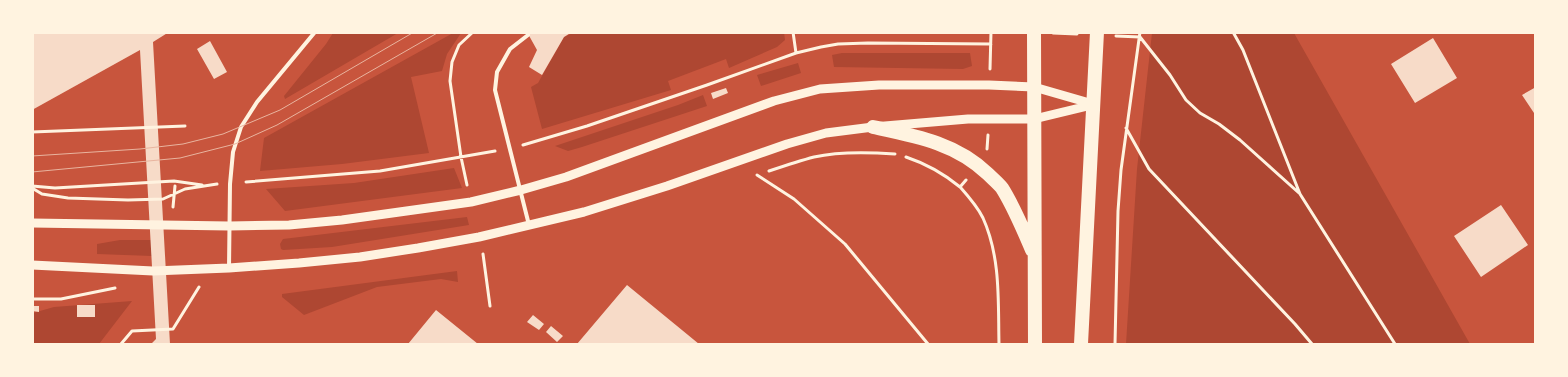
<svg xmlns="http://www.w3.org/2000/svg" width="1568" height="377" font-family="Helvetica,sans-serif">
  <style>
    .green { fill: #ae4732 }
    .building { fill: #f7dbc8 }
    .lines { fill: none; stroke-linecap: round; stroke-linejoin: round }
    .path { stroke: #fff3e0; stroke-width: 3 }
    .service { stroke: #fff3e0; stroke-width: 4 }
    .tertiary { stroke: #fff3e0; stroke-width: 9 }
    .trunk { stroke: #fff3e0; stroke-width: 14 }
    .tram { stroke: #e9b49f; stroke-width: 1 }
  </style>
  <rect width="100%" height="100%" fill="#c8553d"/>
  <path class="green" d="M333,33H398L285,99L284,96L326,44Z
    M453,33H461L447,54L442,71L411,77L429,153L342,164L260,171L264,138Z
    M573,33L784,32L785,40L777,47L729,68L726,59L668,81L671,90L542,129L531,87L538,83L564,37Z
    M1152,33H1294L1470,344H1126L1137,169Z
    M842,53H970L972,66L963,69L834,67L832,55Z
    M798,63L801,73L761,86L757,75Z
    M703,95L707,106L582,147L568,151L555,146L678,105Z
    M454,168L462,188L285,211L266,189L354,183Z
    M467,217L469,225L332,247L283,250L281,249L280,244L283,239Z
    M120,240H151L152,256L97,254V244Z
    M457,271L458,282L441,279L377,287L304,315L282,297V294Z
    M132,301L99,344H33V313L54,307Z"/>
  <path class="building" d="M32,32H169L153,42L170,344H151L156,339L140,50L32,110Z
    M527,32H572L564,37L542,75L529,67L537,50Z
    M1433,38L1457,78L1415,103L1391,64Z
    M210,41L227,72L214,79L197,49Z
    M1536,87V116L1522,95Z
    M726,88L728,93L713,99L711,93Z
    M1501,205L1528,245L1481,277L1454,236Z
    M627,285L699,344H577Z
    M77,305H95V317H77Z
    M32,306H39V312L32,311Z
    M436,310L478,344H408Z
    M533,315L544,324L539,330L527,322Z
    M551,326L563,336L557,342L546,332Z"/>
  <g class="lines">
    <path class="path" d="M793,32L796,53
      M1233,32L1243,50L1300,194L1395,344
      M1053,33L1077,34
      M1116,36L1140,37L1170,75L1186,100L1200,113L1219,124L1240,140L1299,193
      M990,69L991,32
      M1126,128L1149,169L1295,324L1312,344
      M32,132L185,126
      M523,145L587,126L707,85L796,53L821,47L838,44L868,43L991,44
      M987,149L988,135
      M906,157C927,164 943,173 960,187
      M769,171C784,166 799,161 814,157C840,151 868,152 895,154
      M757,175L794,199L845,244L928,344
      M966,180L960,187C968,196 977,206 983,218C1001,258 998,302 999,344
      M246,182L380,171L495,151
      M467,185L461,157L450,81L452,62L459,45L473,32
      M32,186L55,188L174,181L202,185
      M32,188L42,194L68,198L128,200L163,199L185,189L217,184
      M173,207L175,186
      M483,254L490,306
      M32,299H61L115,288
      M121,344L132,331L173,329L199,287
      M1115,344L1118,211L1121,170L1140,32"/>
    <path class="service" d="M528,35L510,49L497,72L495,90L529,225
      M229,268L230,184L233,152L241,127L257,102L315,32"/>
    <path class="tertiary" d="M32,223L229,226L289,225L342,220L471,202L521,190L566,177L774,101L820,89L879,85H989L1034,87L1093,104
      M32,265L153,271L229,268L299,263L360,257L418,248L479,237L584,212L667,186L787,144L826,133L873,127L968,119H1034L1092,105"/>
    <path class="trunk" d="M1034,32L1035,344
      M873,127C916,136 956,143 988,174C993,179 998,183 1002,188C1014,207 1023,229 1032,250
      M1081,344L1097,32"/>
    <path class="tram" d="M32,156L140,149L183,144L223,134L280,110L414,32
      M32,172L180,158L235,144L277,125L439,32"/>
  </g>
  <rect width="1568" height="377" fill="none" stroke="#fff3e0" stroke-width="68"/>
</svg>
